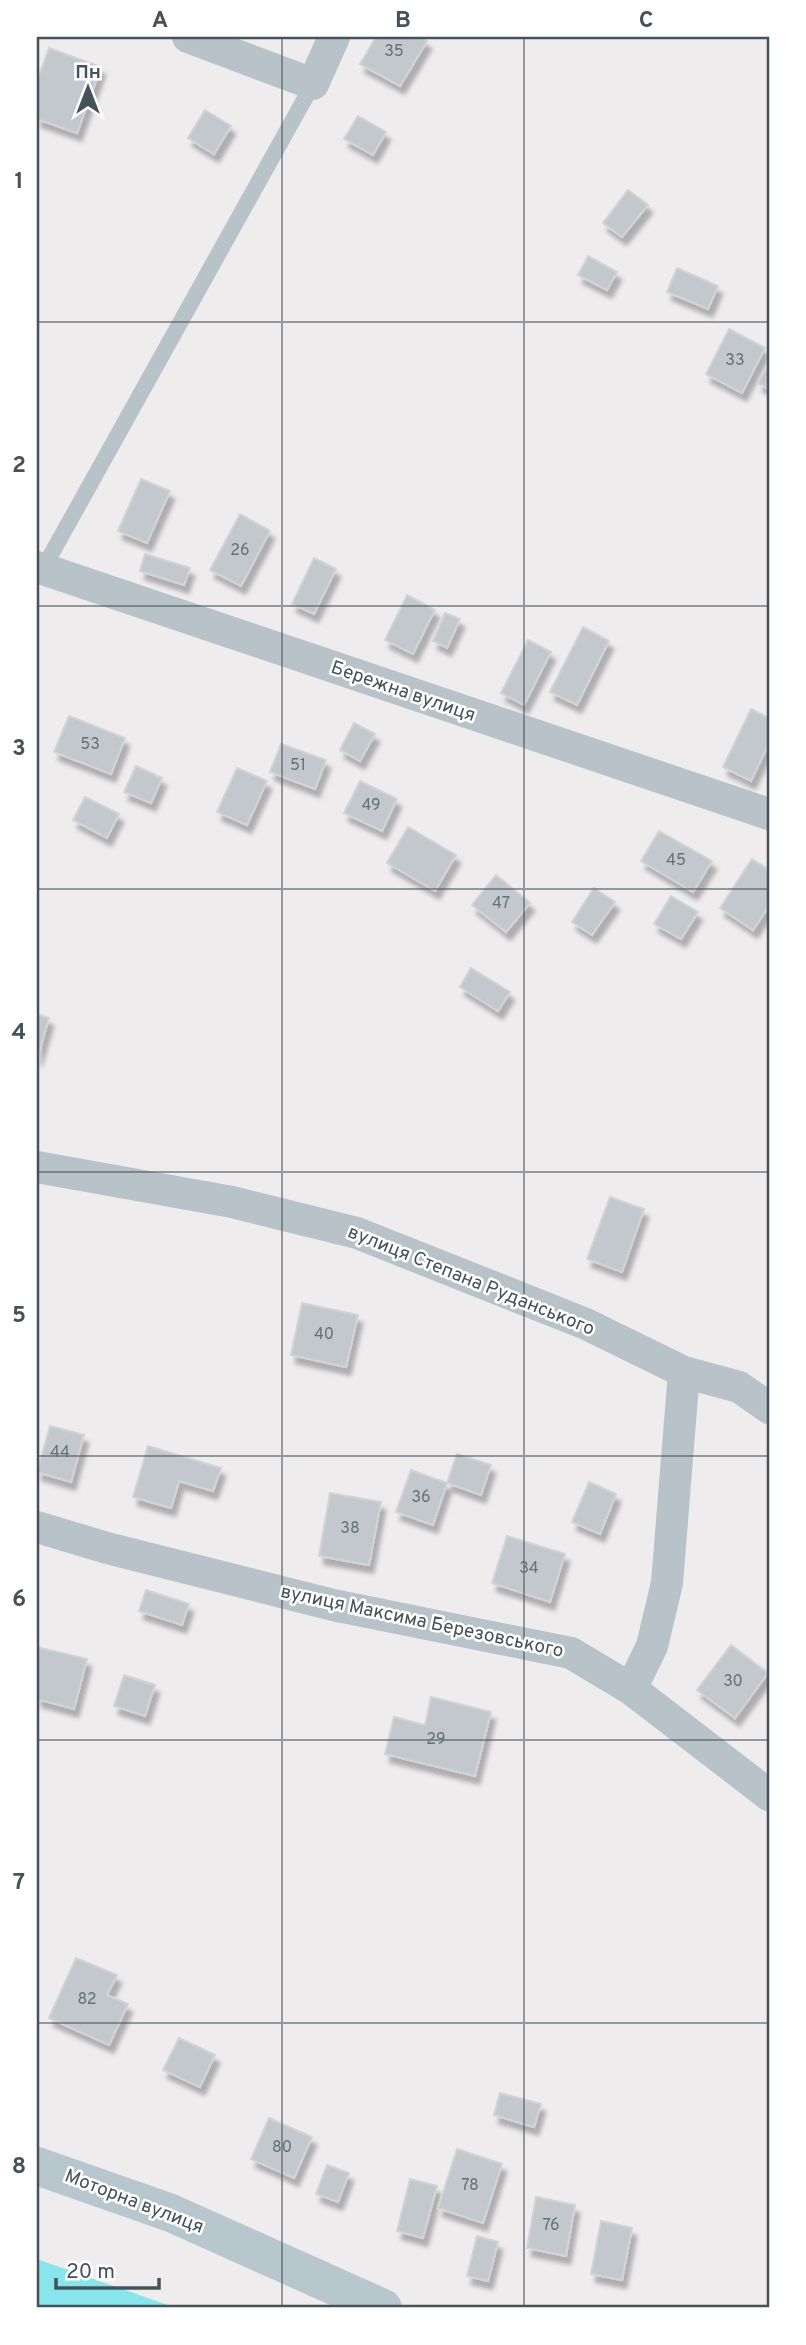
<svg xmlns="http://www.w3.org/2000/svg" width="806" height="2345" font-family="Overpass,sans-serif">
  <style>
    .water { fill: #87e5eb }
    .building { fill: #c3c8cc; stroke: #d0d4d8; stroke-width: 2; filter: url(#shadow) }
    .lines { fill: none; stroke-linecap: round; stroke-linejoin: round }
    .lane { stroke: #b7c3c9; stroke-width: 16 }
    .street { stroke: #b7c3c9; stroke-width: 32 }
    .secondary { stroke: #b8c6ce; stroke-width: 38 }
    .grid { fill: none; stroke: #455359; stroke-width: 2; stroke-opacity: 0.55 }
    .labels { text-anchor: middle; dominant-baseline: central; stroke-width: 5; stroke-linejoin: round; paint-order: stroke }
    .number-label { font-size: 16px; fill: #647076 }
    .street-label { font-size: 19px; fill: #455359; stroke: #fff }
    .neatline { fill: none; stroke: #455359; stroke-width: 2.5 }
    .grid-label { font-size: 23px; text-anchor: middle; font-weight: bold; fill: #455359 }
  </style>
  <defs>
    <filter id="shadow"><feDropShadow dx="4.5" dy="8" stdDeviation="2" flood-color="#0004"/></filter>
  </defs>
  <rect width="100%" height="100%" fill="#efeced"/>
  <path class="water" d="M37,2259L176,2308H37Z"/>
  <path class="building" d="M376,37H420L427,41L400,86L360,64Z
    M49,48L101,67L77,133L37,119V81Z
    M205,110L231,126L214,154L188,138Z
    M358,116L386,132L373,155L344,139Z
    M628,190L648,205L622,237L603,223Z
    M588,256L617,272L607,290L578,275Z
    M677,268L718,286L708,309L667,292Z
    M729,329L765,348L742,393L706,374Z
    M769,363V389L758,383Z
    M141,479L170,491L147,543L118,531Z
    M240,514L270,531L241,586L210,570Z
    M145,554L190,568L184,585L140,571Z
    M314,558L336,569L314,614L292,604Z
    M407,595L435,610L413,654L385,640Z
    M445,613L460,619L447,648L433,641Z
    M583,627L609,641L577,705L550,692Z
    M528,640L551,652L524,705L501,693Z
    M751,709L769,718V743L751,781L723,767Z
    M69,716L125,738L111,774L54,752Z
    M354,723L375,734L360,761L340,750Z
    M281,744L326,760L315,789L270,772Z
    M136,766L162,778L151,803L124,792Z
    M237,768L267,781L247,825L217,812Z
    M360,781L397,799L382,831L344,813Z
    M85,797L119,814L107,838L73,820Z
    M408,827L456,855L435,891L387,863Z
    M659,831L712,861L693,892L641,861Z
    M752,859L769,870V906L753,930L720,908Z
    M496,875L530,903L506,932L472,905Z
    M594,888L615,902L592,935L572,922Z
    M671,896L698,912L681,939L654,924Z
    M471,968L510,992L498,1011L460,987Z
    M37,1014L49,1018L37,1059Z
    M610,1197L644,1209L622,1272L587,1259Z
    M302,1303L358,1315L346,1367L291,1355Z
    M50,1426L84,1435L71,1482L37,1472Z
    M148,1446L221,1468L213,1491L179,1481L171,1508L133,1497Z
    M457,1454L491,1465L481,1495L447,1483Z
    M411,1470L447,1483L433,1525L396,1512Z
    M589,1482L616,1494L600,1534L572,1522Z
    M330,1493L381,1502L369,1565L319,1556Z
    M507,1536L565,1554L550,1602L492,1583Z
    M146,1590L189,1604L182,1625L139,1611Z
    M731,1645L768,1673L735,1718L697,1690Z
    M37,1647L87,1659L74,1709L37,1699Z
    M124,1675L155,1685L145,1716L114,1706Z
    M431,1697L491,1712L475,1776L385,1754L394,1717L425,1725Z
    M76,1958L117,1975L107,1995L128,2004L109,2045L49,2018Z
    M179,2038L215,2055L200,2087L163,2070Z
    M500,2093L541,2104L534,2127L494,2115Z
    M269,2118L312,2137L294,2178L251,2159Z
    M457,2149L502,2164L483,2223L438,2208Z
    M327,2165L349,2173L338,2202L316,2194Z
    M410,2179L437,2186L423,2238L397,2231Z
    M536,2197L575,2205L566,2256L527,2248Z
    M601,2221L632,2228L622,2280L591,2274Z
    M477,2236L498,2242L488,2281L467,2276Z"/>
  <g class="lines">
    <path class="lane" d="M43,569L313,84"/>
    <path class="street" d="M188,37L313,84L334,37
      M37,567L769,814
      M37,1167L232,1202L357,1233L586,1324L684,1372L739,1387L769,1408
      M37,1527L107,1548L333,1605L571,1653L631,1689L769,1795
      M631,1689L652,1646L667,1583L684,1372"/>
    <path class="secondary" d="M37,2166L171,2213L383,2308"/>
  </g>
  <path class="grid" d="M282,37V2308M524,37V2308M37,322H769M37,606H769M37,889H769M37,1172H769M37,1456H769M37,1740H769M37,2023H769"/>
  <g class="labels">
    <g class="number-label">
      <text x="394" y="52">35</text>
      <text x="735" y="361">33</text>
      <text x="240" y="551">26</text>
      <text x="90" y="745">53</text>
      <text x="298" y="766">51</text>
      <text x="371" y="806">49</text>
      <text x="676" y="861">45</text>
      <text x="501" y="904">47</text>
      <text x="324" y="1335">40</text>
      <text x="60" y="1453">44</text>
      <text x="421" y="1498">36</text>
      <text x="350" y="1529">38</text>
      <text x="529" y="1569">34</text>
      <text x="733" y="1682">30</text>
      <text x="436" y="1740">29</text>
      <text x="87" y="2000">82</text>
      <text x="282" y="2148">80</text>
      <text x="470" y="2186">78</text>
      <text x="551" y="2226">76</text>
    </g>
    <g class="street-label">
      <text transform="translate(403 692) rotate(19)">Бережна вулиця</text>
      <text transform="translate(471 1281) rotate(22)">вулиця Степана Руданського</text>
      <text transform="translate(422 1622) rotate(12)">вулиця Максима Березовського</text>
      <text transform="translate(134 2202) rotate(21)">Моторна вулиця</text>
    </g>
  </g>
  <rect width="806" height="2345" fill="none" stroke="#ffffff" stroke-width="77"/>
  <g transform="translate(88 88)" stroke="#ffffff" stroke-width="5" paint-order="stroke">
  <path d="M0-5L12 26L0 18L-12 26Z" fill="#455359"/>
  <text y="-10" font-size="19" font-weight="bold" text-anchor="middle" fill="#455359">Пн</text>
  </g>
  <path d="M56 2278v10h103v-10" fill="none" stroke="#455359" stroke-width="3.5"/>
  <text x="66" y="2278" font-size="21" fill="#455359" stroke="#ffffff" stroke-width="5" paint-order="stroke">20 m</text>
  <rect x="38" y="38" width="730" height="2268" class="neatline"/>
  <g class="grid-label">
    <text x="160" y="27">A</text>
    <text x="403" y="27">B</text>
    <text x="646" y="27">C</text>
    <text x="19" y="188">1</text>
    <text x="19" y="472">2</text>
    <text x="19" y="755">3</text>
    <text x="19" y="1039">4</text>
    <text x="19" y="1322">5</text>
    <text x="19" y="1606">6</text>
    <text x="19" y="1889">7</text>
    <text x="19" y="2173">8</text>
  </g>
</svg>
